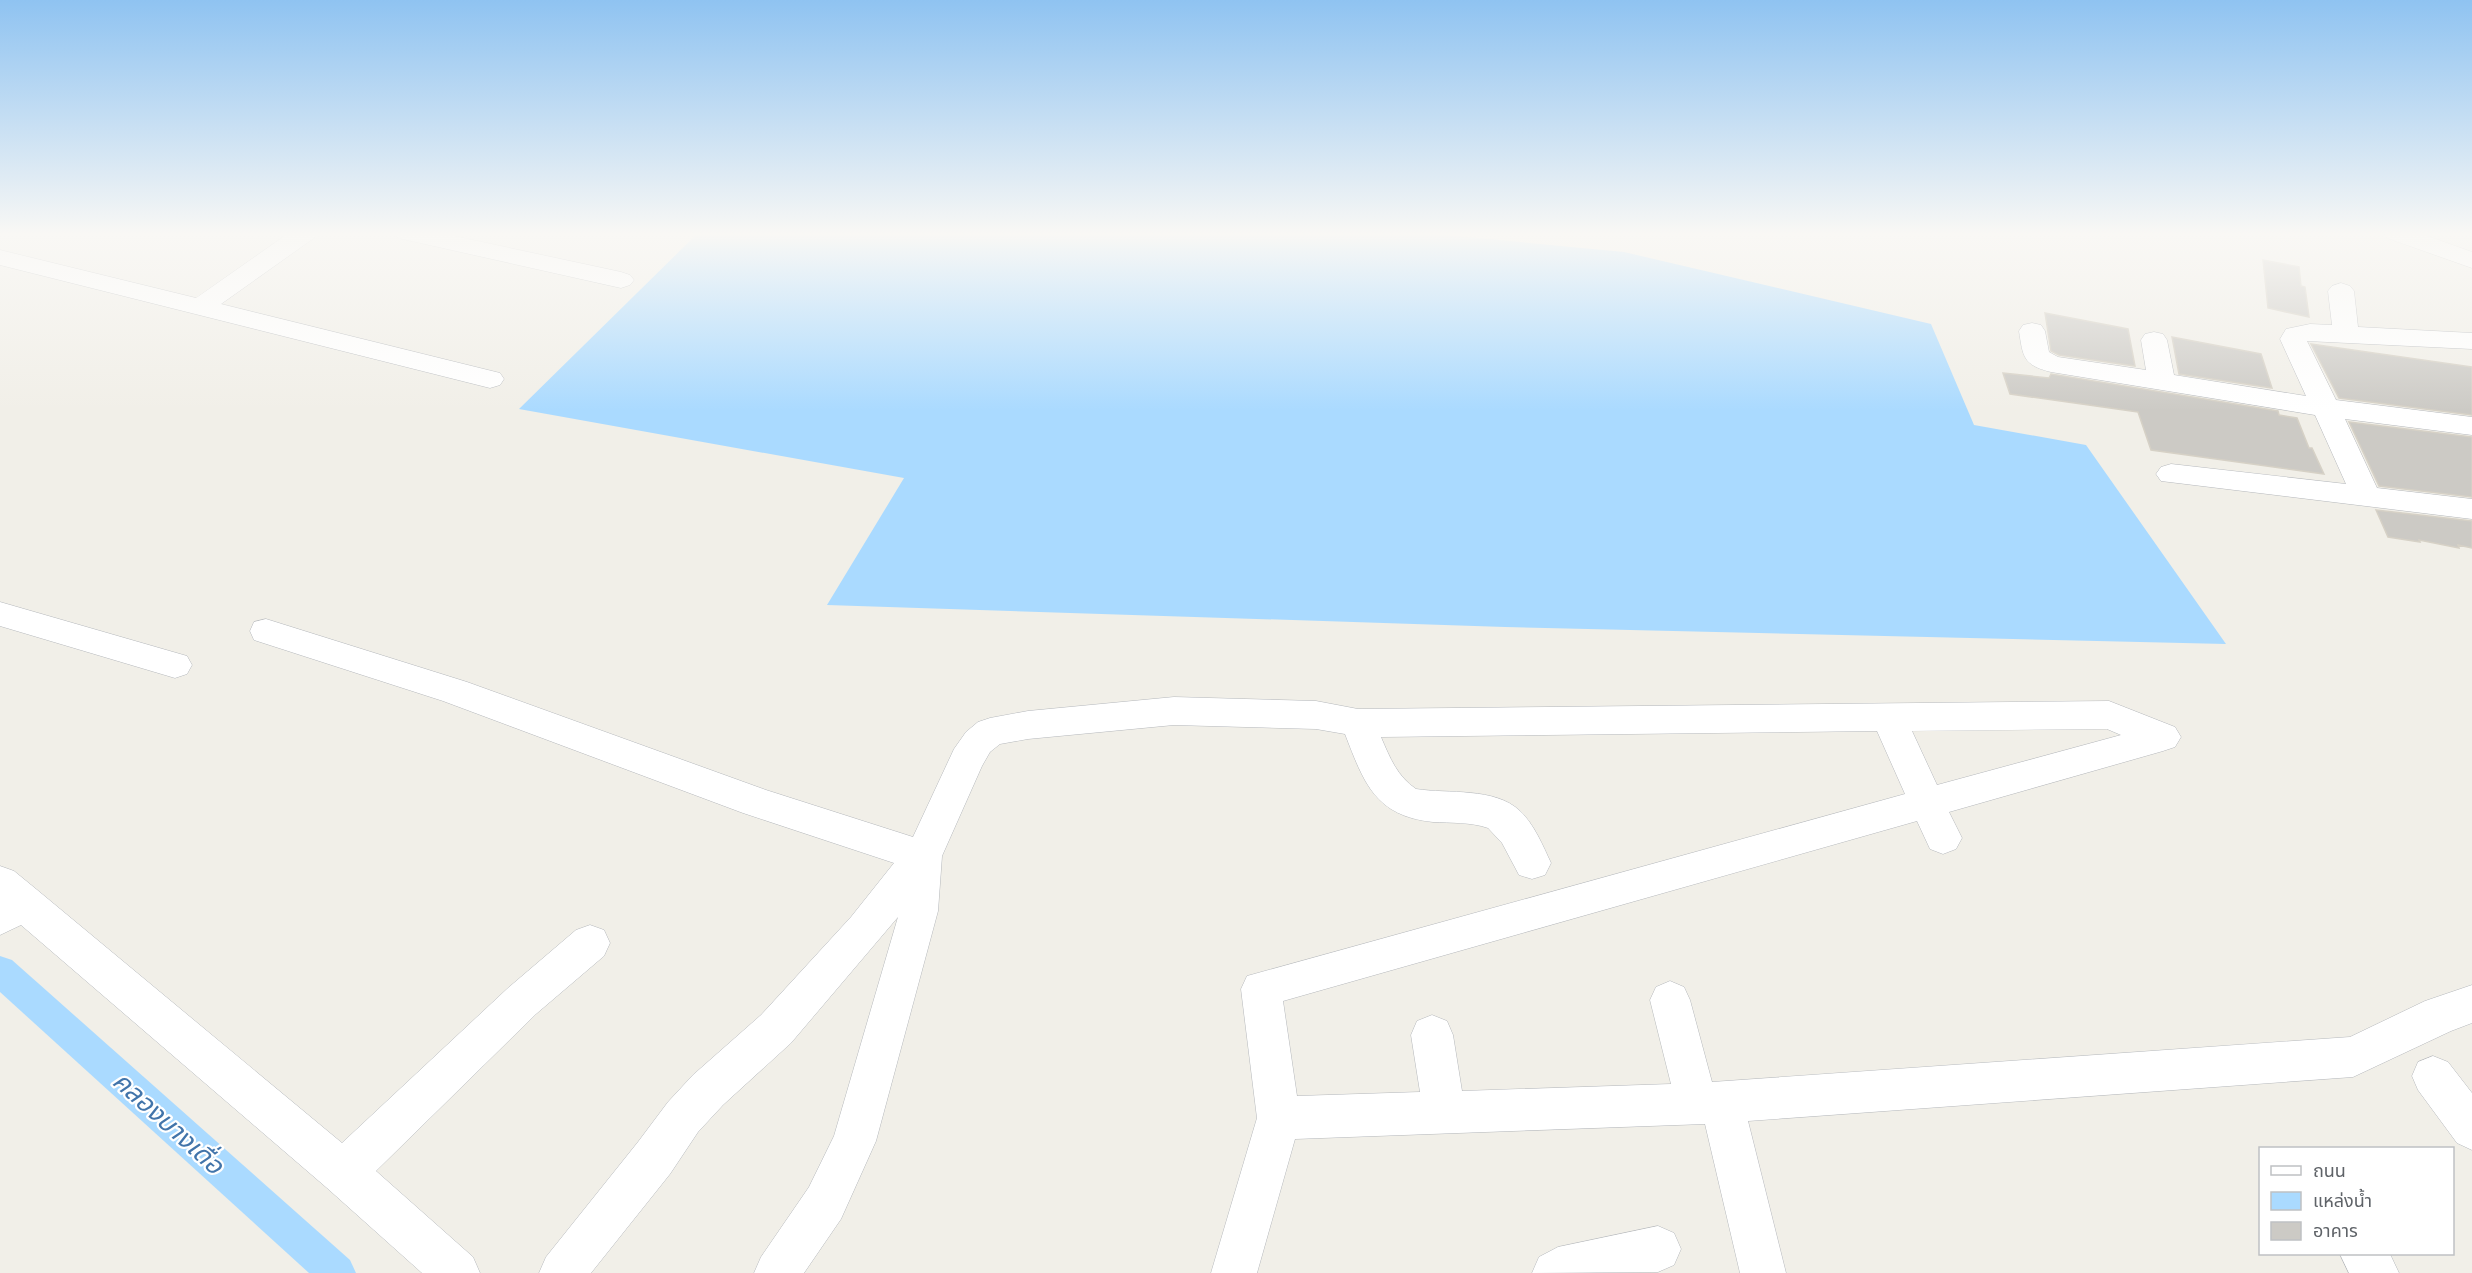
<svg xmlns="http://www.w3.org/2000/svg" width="2472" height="1273" font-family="'Noto Sans','Noto Sans Thai',sans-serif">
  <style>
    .water { fill: #aadaff }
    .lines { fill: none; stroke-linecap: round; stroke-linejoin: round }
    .canal { fill: #aadaff; fill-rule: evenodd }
    .building { fill: #cccac5; stroke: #d6d1c6; stroke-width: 1.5 }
    .minor-casing { stroke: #b5b8bc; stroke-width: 1 }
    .minor { fill: #fff; fill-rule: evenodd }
    .labels { text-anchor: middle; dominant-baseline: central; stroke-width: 4.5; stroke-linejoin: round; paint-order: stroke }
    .near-water-label { font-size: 26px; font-style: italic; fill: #4174aa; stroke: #fff }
  </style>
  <rect width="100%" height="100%" fill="#f1efe8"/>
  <path class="water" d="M698,233H1426L1624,252L1931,324L1974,425L2086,445L2226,644L1505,627L827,605L904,478L519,409Z"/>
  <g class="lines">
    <path class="canal" d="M0,956L12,960L350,1260L356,1273H309L0,992Z"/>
  </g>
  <path class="building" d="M2263,260L2299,267L2301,286L2305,287L2309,317L2268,308Z
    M2045,313L2128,329L2135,366L2059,355L2051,351Z
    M2172,337L2261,354L2272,388L2179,374Z
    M2311,344L2472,367V415L2339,398Z
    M2003,373L2049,378L2051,374L2278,411L2279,415L2297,418L2309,448H2312L2324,474L2151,450L2138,412L2010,394Z
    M2349,422L2472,437V497L2379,486Z
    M2376,510L2472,521V548L2458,545L2459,548L2419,540L2420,542L2388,537Z"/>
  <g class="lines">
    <defs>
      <path id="minor" d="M289,233H317L314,238L221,304L500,373L504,379L500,385L490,388L0,265V250L196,298Z
        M395,233H440L621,272L630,275L634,280L630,285L621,288L407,240L398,238Z
        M2384,233H2419L2472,252V268L2387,238Z
        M2341,283L2350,286L2354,291L2358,327L2472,333V349L2307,341L2336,400L2472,417V435L2345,419L2377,488L2472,499V519L2161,481L2156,474L2161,467L2171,464L2346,484L2315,415L2051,372C2023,365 2023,357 2019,331L2023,325L2032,323L2041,325L2045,331L2049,352L2058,357L2146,370L2141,340L2145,334L2154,332L2163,334L2167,340L2174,375L2306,396L2280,339L2286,329L2310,324L2332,325L2328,291L2332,286Z
        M0,602L187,656L192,665L187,674L175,678L0,626Z
        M266,619L467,682L766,790L913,837L954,749L966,732L978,722L990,718L1028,711L1174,697L1316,701L1358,709L2109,701L2175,727L2181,737L2175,747L2163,751L1949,812L1962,838L1956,849L1943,854L1930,849L1917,821L1283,1001L1297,1096L1420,1092L1411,1035L1417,1021L1432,1015L1447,1021L1453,1035L1462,1091L1671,1084L1650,1000L1656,987L1670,981L1684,987L1690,1000L1712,1082L2350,1037L2425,1001L2472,985V1023L2451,1031L2353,1077L1748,1121L1786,1273H1740L1705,1124L1295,1139L1257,1273H1211L1257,1118L1241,989L1247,976L1905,794L1877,731L1381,737C1390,758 1397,776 1416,789C1448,794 1495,787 1520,811C1534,824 1543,846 1551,863L1545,875L1532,879L1519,875L1502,843L1488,828C1471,822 1451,823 1433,822C1375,816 1364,783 1345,734L1316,729L1174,725L1028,739L1000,744L990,752L982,766L942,856L938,911L876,1141L841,1219L804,1273H754L761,1257L809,1187L834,1136L898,917L791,1043L723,1105L698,1132L670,1174L591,1273H539L546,1257L638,1142L668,1102L693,1075L761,1015L851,917L894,863L743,813L443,701L254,640L250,631L254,622ZM2107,729L2121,735L1937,785L1912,731Z
        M0,866L14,871L36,889L342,1143L508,988L576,930L590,925L604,930L610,943L604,956L536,1014L376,1171L473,1257L480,1273H422L327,1188L21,925L0,935Z
        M2433,1056L2448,1062L2472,1093V1150L2457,1143L2418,1090L2412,1076L2418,1062Z
        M1658,1226L1674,1233L1681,1249L1674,1265L1658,1272L1532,1273L1539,1257L1558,1247Z
        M2340,1254H2390L2399,1273H2349Z"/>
    </defs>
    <use href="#minor" class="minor-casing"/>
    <use href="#minor" class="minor"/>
  </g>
  <linearGradient id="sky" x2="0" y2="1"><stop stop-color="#8fc3f1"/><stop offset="0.57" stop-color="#f9f8f5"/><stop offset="1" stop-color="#f9f8f5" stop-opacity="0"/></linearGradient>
  <rect width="2472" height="411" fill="url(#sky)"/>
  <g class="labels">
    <g class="near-water-label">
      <text transform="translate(169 1122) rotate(42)">คลองบางเดื่อ</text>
    </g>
  </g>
  <rect x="2259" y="1147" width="195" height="108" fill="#ffffff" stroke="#bfc1c3" stroke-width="1.5"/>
  <rect x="2271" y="1166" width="30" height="9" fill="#ffffff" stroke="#bfc1c3" stroke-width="1.5"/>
  <text x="2313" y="1177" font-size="18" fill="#5f6368">ถนน</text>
  <rect x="2271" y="1192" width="30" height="18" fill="#aadaff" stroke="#bfc1c3" stroke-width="1.5"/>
  <text x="2313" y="1207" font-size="18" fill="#5f6368">แหล่งน้ำ</text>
  <rect x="2271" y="1222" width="30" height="18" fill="#cccac5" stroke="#bfc1c3" stroke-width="1.5"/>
  <text x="2313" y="1237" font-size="18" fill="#5f6368">อาคาร</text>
</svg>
